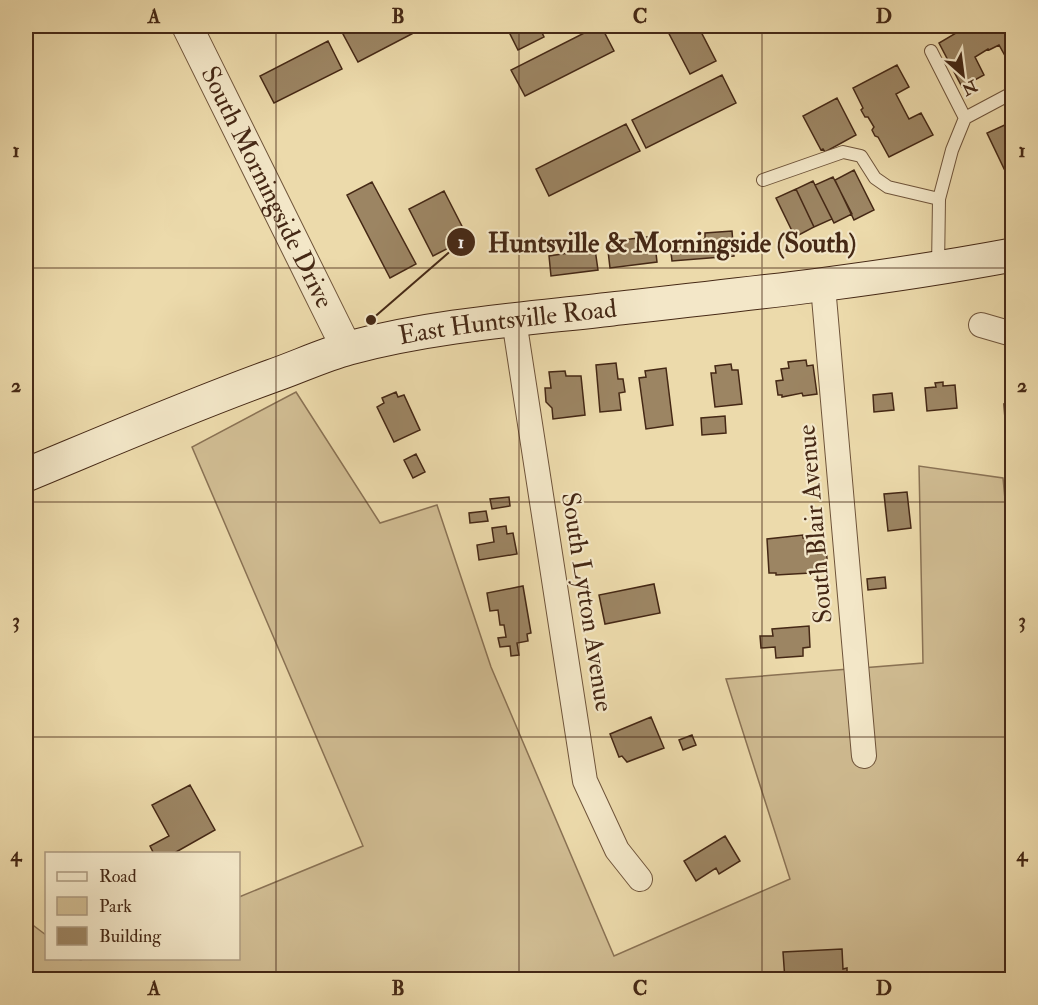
<svg xmlns="http://www.w3.org/2000/svg" width="1038" height="1005" font-family="'IM FELL Double Pica',serif">
  <style>
    .green { fill: #d0bc92; stroke: #8a7254; stroke-width: 1.5 }
    .building { fill: #9c8563; stroke: #452815; stroke-width: 1.5 }
    .lines { fill: none; stroke-linecap: round; stroke-linejoin: round }
    .service-casing { stroke: #6f543a; stroke-width: 14 }
    .minor-casing { stroke: #6f543a; stroke-width: 26 }
    .tertiary-casing { stroke: #6f543a; stroke-width: 32 }
    .secondary-casing { stroke: #452815; stroke-width: 35 }
    .service { stroke: #f3e7c8; stroke-width: 12 }
    .minor { stroke: #f3e7c8; stroke-width: 24 }
    .tertiary { stroke: #f3e7c8; stroke-width: 30 }
    .secondary { stroke: #f3e7c8; stroke-width: 33 }
    .grid { fill: none; stroke: #452815; stroke-width: 1.5; stroke-opacity: 0.55 }
    .labels { text-anchor: middle; dominant-baseline: central; stroke-width: 4.5; stroke-linejoin: round; paint-order: stroke }
    .street-label { font-size: 26px; fill: #452815; stroke: #f3e7c8 }
    .leader { fill: none; stroke: #452815; stroke-width: 2 }
    .callout-dot { fill: #452815; stroke: #f3e7c8; stroke-width: 2 }
    .mark-label { font-size: 18px; text-anchor: middle; font-weight: bold; fill: #fff }
    .callout-label { font-size: 27px; text-anchor: middle; font-weight: bold; fill: #452815; stroke: #f3e7c8; stroke-width: 4.5; stroke-linejoin: round; paint-order: stroke }
    .neatline { fill: none; stroke: #452815; stroke-width: 2 }
    .grid-label { font-size: 20px; text-anchor: middle; font-weight: bold; fill: #452815 }
  </style>
  <rect width="100%" height="100%" fill="#ecdaab"/>
  <filter id="stains"><feTurbulence type="fractalNoise" baseFrequency=".00333" numOctaves="4"/><feColorMatrix values="0 0 0 0 .2 0 0 0 0 .09 0 0 0 0 .02 0 0 0 .5 -.17"/></filter>
  <radialGradient id="worn" r=".72"><stop offset=".6" stop-color="#630" stop-opacity="0"/><stop offset="1" stop-color="#630" stop-opacity=".3"/></radialGradient>
  <path class="green" d="M296,392L380,523L437,505L491,667L614,956L790,879L726,679L923,663L919,466L1003,478L1012,573V979H26V920L46,935V958L78,959L81,960L85,958H238L239,897L363,846L192,447Z"/>
  <path class="building" d="M359,26H424L425,27L358,62L343,34Z
    M506,26H539L544,37L518,50Z
    M548,26H565L551,33Z
    M598,26H601L614,51L525,96L511,70Z
    M665,26H698L716,61L690,74Z
    M972,26H1012V61L1009,63L999,45L989,50L988,49L975,57L984,75L962,87L939,43L966,27L968,28Z
    M328,41L342,69L274,103L260,76Z
    M897,65L909,87L896,94L909,119L921,113L933,135L889,157L878,137L875,136L872,130L874,127L868,117H865L861,110L863,108L853,88Z
    M722,75L736,103L646,148L632,120Z
    M837,98L856,135L825,152L823,149L821,150L803,116Z
    M1009,123L1012,131V175L1008,177L987,133Z
    M626,124L640,151L549,196L536,169Z
    M854,170L874,210L854,220L835,180Z
    M833,177L852,214L834,223L815,185Z
    M813,181L832,219L814,227L796,189Z
    M372,182L416,264L390,278L347,195Z
    M796,189L814,227L795,237L776,198Z
    M444,191L468,238L433,256L409,209Z
    M732,231L734,256L672,261L670,244L705,239V233Z
    M654,236L657,262L610,268L607,242Z
    M595,249L598,270L551,276L549,256Z
    M806,360L807,366L813,365L817,394L803,396L802,393L782,397V395H778L776,381L783,380L781,369L789,368L788,362Z
    M616,363L618,379H623L625,392L619,393L621,410L600,412L596,365Z
    M731,364L732,370H738L742,404L715,407L711,373H716L715,366Z
    M666,368L673,425L646,429L639,378L646,377L645,371Z
    M565,371L566,376H581L585,415L553,419L552,408L546,402L545,388H551L549,372Z
    M943,382V386L955,385L957,408L927,411L925,388L936,387L935,383Z
    M396,392L398,397L404,395L420,430L394,442L377,407L384,403L382,398Z
    M1011,392H1012V435H1006L1004,404L1012,403Z
    M892,393L894,410L874,412L873,395Z
    M725,416L726,433L702,435L701,418Z
    M416,454L425,472L413,478L404,460Z
    M907,492L911,528L888,531L884,494Z
    M509,497L510,506L492,509L490,499Z
    M486,511L488,521L470,523L469,513Z
    M506,526L507,534L513,533L517,554L479,560L477,545L494,542L492,528Z
    M803,535V538H808L809,547L826,546L828,572L776,575V573H769L767,539Z
    M885,577L886,588L868,590L867,579Z
    M654,584L660,613L605,624L599,595Z
    M523,586L531,633L527,634L528,641L517,643L519,655L511,656L510,646L500,647L498,638L506,637L504,625H500L498,610L490,611L487,593Z
    M809,626L810,647L803,648V656L776,658L775,647L761,648L760,636H773L772,629Z
    M651,717L664,748L627,762L622,756L619,757L610,734Z
    M692,735L696,745L683,750L679,740Z
    M190,785L215,830L176,852V854H154L150,846L169,836L152,805Z
    M725,836L740,861L719,874L716,868L696,881L684,861Z
    M842,949L843,969L847,968V980H785L783,952Z"/>
  <g class="lines">
    <defs>
      <path id="service" d="M931,51L965,118
        M763,180L843,152L861,156L875,178L888,187L939,199
        M938,268L939,199L952,150L965,118L1012,93"/>
      <path id="minor" d="M823,286L864,756
        M514,320L585,781L617,850L640,879
        M981,325L1012,334"/>
      <g id="tertiary">
        <path id="s1" d="M187,26L347,349"/>
      </g>
      <g id="secondary">
        <path id="s2" d="M26,475C108,441 189,406 272,376C298,367 323,355 349,348C435,325 525,319 612,309C747,294 879,280 1012,255"/>
      </g>
    </defs>
    <use href="#service" class="service-casing"/>
    <use href="#minor" class="minor-casing"/>
    <use href="#tertiary" class="tertiary-casing"/>
    <use href="#secondary" class="secondary-casing"/>
    <use href="#service" class="service"/>
    <use href="#minor" class="minor"/>
    <use href="#tertiary" class="tertiary"/>
    <use href="#secondary" class="secondary"/>
  </g>
  <path class="grid" d="M276,26V980M519,26V980M762,26V980M26,268H1012M26,502H1012M26,737H1012"/>
  <g class="labels">
    <g class="street-label">
      <text stroke="none"><textPath href="#s1" startOffset="180">South Morningside Drive</textPath></text>
      <text stroke="none"><textPath href="#s2" startOffset="508">East Huntsville Road</textPath></text>
      <text transform="translate(815 524) rotate(-95)">South Blair Avenue</text>
      <text transform="translate(587 602) rotate(81)">South Lytton Avenue</text>
    </g>
  </g>
  <path class="leader" d="M371 320L461 242"/>
  <g class="callout-dot">
    <circle cx="371" cy="320" r="6"/>
    <circle cx="461" cy="242" r="15"/>
  </g>
  <g class="mark-label">
    <text x="461" y="248">1</text>
  </g>
  <g class="callout-label">
    <text x="672" y="252">Huntsville &amp; Morningside (South)</text>
  </g>
  <rect width="1038" height="1005" fill="none" stroke="#ecdaab" stroke-width="66"/>
  <rect x="45" y="852" width="195" height="108" fill="#f3e7c8" stroke="#ad9b80" stroke-width="1.5"/>
  <rect x="57" y="872" width="30" height="9" fill="#f3e7c8" stroke="#ad9b80" stroke-width="1.5"/>
  <text x="99" y="882" font-size="18" fill="#452815">Road</text>
  <rect x="57" y="897" width="30" height="18" fill="#d0bc92" stroke="#ad9b80" stroke-width="1.5"/>
  <text x="99" y="912" font-size="18" fill="#452815">Park</text>
  <rect x="57" y="927" width="30" height="18" fill="#9c8563" stroke="#ad9b80" stroke-width="1.5"/>
  <text x="99" y="942" font-size="18" fill="#452815">Building</text>
  <g transform="translate(963 75) rotate(152)" stroke="#f3e7c8" stroke-width="4.5" paint-order="stroke">
  <path d="M0-4.5L10 22L0 15L-10 22Z" fill="#452815"/>
  <text y="-9" font-size="16" font-weight="bold" text-anchor="middle" fill="#452815">N</text>
  </g>
  <rect x="33" y="33" width="972" height="939" class="neatline"/>
  <g class="grid-label">
    <text x="154" y="23">A</text>
    <text x="398" y="23">B</text>
    <text x="640" y="23">C</text>
    <text x="884" y="23">D</text>
    <text x="16" y="157">1</text>
    <text x="1022" y="157">1</text>
    <text x="16" y="392">2</text>
    <text x="1022" y="392">2</text>
    <text x="16" y="627">3</text>
    <text x="1022" y="627">3</text>
    <text x="16" y="861">4</text>
    <text x="1022" y="861">4</text>
    <text x="154" y="995">A</text>
    <text x="398" y="995">B</text>
    <text x="640" y="995">C</text>
    <text x="884" y="995">D</text>
  </g>
  <rect width="100%" height="100%" filter="url(#stains)"/>
  <rect width="100%" height="100%" fill="url(#worn)"/>
</svg>
